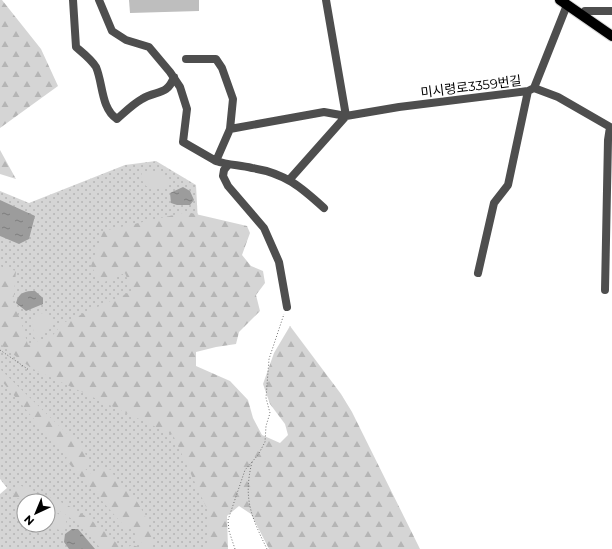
<svg xmlns="http://www.w3.org/2000/svg" width="612" height="549" font-family="Montserrat,'Noto Sans KR',sans-serif">
  <style>
    .grass { fill: url(#grass-dots); fill-rule: evenodd }
    .forest { fill: url(#forest-firs) }
    .pitch { fill: #d5d5d5 }
    .water { fill: url(#water-ripples) }
    .building { fill: #bebebe }
    .lines { fill: none; stroke-linecap: round; stroke-linejoin: round }
    .major-casing { stroke: #dbdbdb; stroke-width: 12 }
    .path { stroke: #707070; stroke-width: 1; stroke-dasharray: 1 2; stroke-linecap: butt }
    .minor { stroke: #4e4e4e; stroke-width: 8 }
    .major { stroke: #000; stroke-width: 10 }
    .labels { text-anchor: middle; dominant-baseline: central; stroke-width: 3; stroke-linejoin: round; paint-order: stroke }
    .street-label { font-size: 13px; fill: #000; stroke: #fff }
  </style>
  <defs>
    <pattern id="grass-dots" width="8" height="8" patternUnits="userSpaceOnUse"><rect width="8" height="8" fill="#d5d5d5"/><path d="M2 2h.1M6 6h.1" fill="none" stroke="#b5b5b5" stroke-width="1.8" stroke-linecap="round"/></pattern>
    <pattern id="forest-firs" width="22" height="20" patternUnits="userSpaceOnUse"><rect width="22" height="20" fill="#d5d5d5"/><path d="M5 1l3.5 6h-7zM16 11l3.5 6h-7z" fill="#b5b5b5"/></pattern>
    <pattern id="water-ripples" width="26" height="14" patternUnits="userSpaceOnUse"><rect width="26" height="14" fill="#9c9c9c"/><path d="M2 4q2-2 4 0t4 0M15 11q2-2 4 0t4 0" fill="none" stroke="#7d7d7d"/></pattern>
  </defs>
  <rect width="100%" height="100%" fill="#fff"/>
  <path class="grass" d="M156,161L196,185L198,223L151,257L175,427L213,507V549H0V494L7,488L0,479V191L29,203L125,165ZM24,501H48V525H24Z"/>
  <path class="forest" d="M0,0H2L41,49L58,86L0,128Z
    M0,150L16,179L0,174Z
    M187,212L247,226L250,233L242,255L251,266L263,271L265,283L256,295L260,311L239,332L236,344L216,347L196,352V366L230,381L248,400L253,418L262,435L280,443L288,435L285,424L270,404L263,384L274,353L290,326L341,394L352,412L420,549H269L251,514L239,506L227,516L228,549H207L208,511L173,435L31,368L0,344V266L16,271L13,304L20,318L28,345L53,335L63,323L132,291L125,273L102,283L91,266L103,231Z
    M0,369L82,448L89,461L84,468L93,475L102,468L112,470C113,480 125,487 131,494C143,507 153,531 153,549H125L132,545L142,548L143,544L136,539L134,530L126,528L65,459L67,458L0,379Z
    M16,484C62,501 88,511 122,549H101C84,528 73,517 48,505V501L12,498Z"/>
  <path class="pitch" d="M142,171L159,172L167,177V184L161,189L146,186L141,179Z
    M42,313L49,315L54,321L52,327L34,338L32,318Z
    M48,508L65,518L67,524L65,529L59,530L48,525Z"/>
  <path class="water" d="M183,187L190,191L194,200L190,205H177L171,203L170,193Z
    M0,200L35,216L29,239L19,244L0,236Z
    M35,291L43,298V304L26,311L16,303C19,292 25,291 35,291Z
    M72,529H78L95,549H69L64,542L65,534Z"/>
  <path class="building" d="M129,0H199V11L130,13Z"/>
  <g class="lines">
    <defs>
      <path id="major" d="M560,0L612,36"/>
    </defs>
    <use href="#major" class="major-casing"/>
    <path class="path" d="M0,350L29,370
      M252,462C243,499 251,516 267,549
      M235,549L229,531L228,520L245,470L258,455L265,442L266,426L270,413L266,398L269,359L284,314"/>
    <path class="minor" d="M73,0L76,47C83,53 91,59 96,67C103,83 101,109 117,119C125,112 133,104 142,99C157,90 167,96 174,77
      M99,0L112,31L126,40L149,47L170,72L180,87L187,109L183,142L216,161L230,129
      M326,0L346,116
      M585,11H612
      M186,59H216L222,68L233,99L230,129L324,112L346,116L399,107L528,91L534,88L567,5
      M534,88L558,97L612,128
      M216,161C228,165 239,165 252,168C285,173 301,187 324,208
      M228,165L224,170L223,176L228,186L264,228L279,262L287,307
      M290,179L346,116
      M478,273L494,203L508,185L528,91
      M605,290L608,140L610,127"/>
    <use href="#major" class="major"/>
  </g>
  <g class="labels">
    <g class="street-label">
      <text transform="translate(471 86) rotate(-7)">미시령로3359번길</text>
    </g>
  </g>
  <g transform="translate(36 513) rotate(224)"><circle r="19" fill="#ffffff" stroke="#999999"/>
  <path d="M0-3L7 15L0 10L-7 15Z" fill="#000000"/>
  <text y="-6" font-size="11" font-weight="bold" text-anchor="middle" fill="#000000">N</text>
  </g>
</svg>
